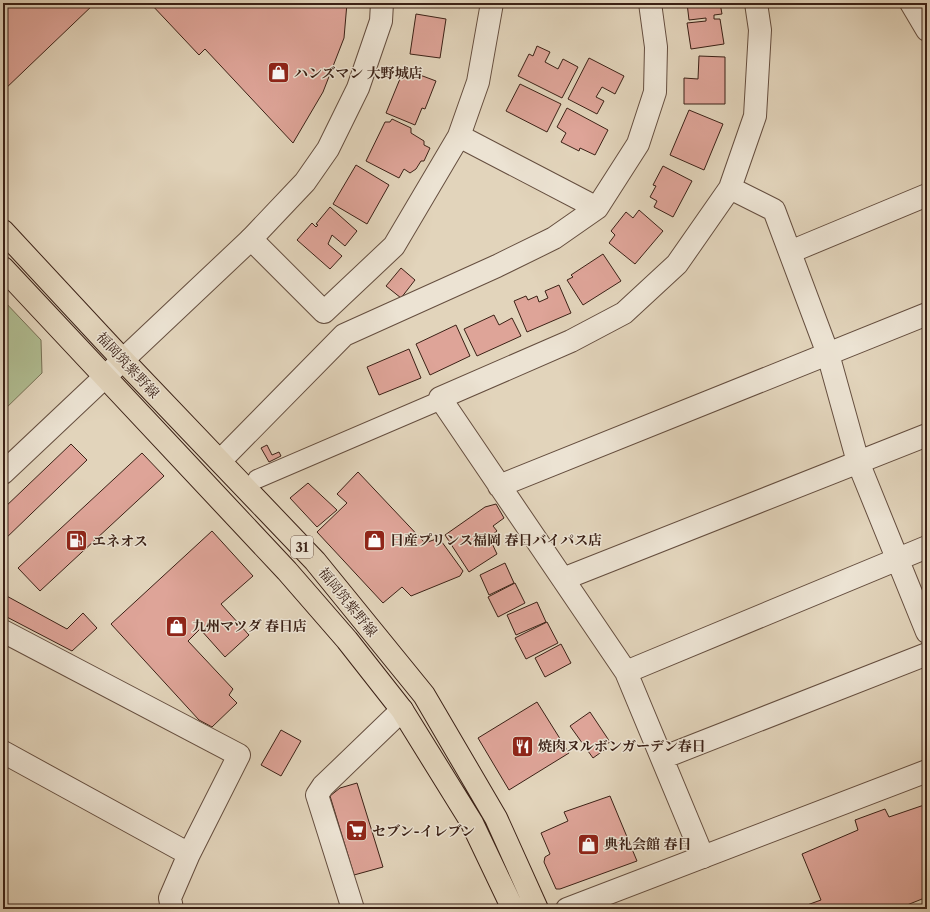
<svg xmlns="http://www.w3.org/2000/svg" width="930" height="912" font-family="'Libre Caslon Text','Noto Serif JP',serif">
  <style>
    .green { fill: #b0bd92; stroke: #766f54 }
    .building { fill: #dea498; stroke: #3b2116 }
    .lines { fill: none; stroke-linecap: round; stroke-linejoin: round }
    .pedestrian-casing { stroke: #654e3f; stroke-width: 20 }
    .minor-casing { stroke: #654e3f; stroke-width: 24 }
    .tertiary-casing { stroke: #654e3f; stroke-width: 24 }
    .primary-casing { stroke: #3b2116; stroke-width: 24 }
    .pedestrian { stroke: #ece3d3; stroke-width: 18 }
    .minor { stroke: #ece3d3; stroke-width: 22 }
    .tertiary { stroke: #ece3d3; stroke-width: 22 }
    .primary { stroke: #e2d4bb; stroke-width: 22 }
    .labels { text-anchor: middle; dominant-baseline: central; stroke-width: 3; stroke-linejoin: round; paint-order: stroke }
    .shield { fill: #ece3d3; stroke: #705b4f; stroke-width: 1 }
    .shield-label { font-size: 13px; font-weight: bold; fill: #3b2116 }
    .poi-label { font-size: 14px; font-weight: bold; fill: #3b2116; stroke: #ece3d3; text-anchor: start }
    .street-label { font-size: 14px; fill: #3b2116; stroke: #ece3d3 }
  </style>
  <rect width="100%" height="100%" fill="#e2d4bb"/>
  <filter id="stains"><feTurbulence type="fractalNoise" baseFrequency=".005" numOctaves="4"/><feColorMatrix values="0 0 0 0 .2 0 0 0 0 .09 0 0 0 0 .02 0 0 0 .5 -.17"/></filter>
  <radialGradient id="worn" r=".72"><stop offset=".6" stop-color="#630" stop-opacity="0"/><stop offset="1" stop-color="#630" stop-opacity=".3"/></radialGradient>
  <path class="green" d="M3,300L41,340L42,373L3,411Z"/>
  <path class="building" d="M3,3H95L3,91Z
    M150,3H347L344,38L323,92L293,143L205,49L199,55Z
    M413,3H449V6Z
    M687,3H720L722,14L714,15V19H720L724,44L691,49L687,23L706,21V18L689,20Z
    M416,14L446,19L440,58L410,54Z
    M537,46L550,52L545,62L558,69L563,59L578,67L562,98L518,76L529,54L533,56Z
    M699,56L725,57V104H684V78L698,79Z
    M589,58L624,76L615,94L602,87L596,97L604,101L597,114L568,99Z
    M404,69L436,81L425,109L422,108L415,125L386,113Z
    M520,84L561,104L547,132L506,111Z
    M567,108L608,130L595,155L580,148L579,151L561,142L566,133L557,127Z
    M689,110L723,124L704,170L670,155Z
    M392,119L411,128V133L424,141V145L430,148L424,161H421L416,169L410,173L404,169L399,178L366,161L385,122H390Z
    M356,165L389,185L367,224L333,204Z
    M663,166L692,181L673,217L654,207L657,201L650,197L656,186L653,185Z
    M330,207L357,231L345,246L332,235L328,244L342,256L330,269L297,240L312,223L316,227L318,225L316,224Z
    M639,210L663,231L635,264L609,243L615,235L611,231L626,212L633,218Z
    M603,254L621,281L583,305L567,280L573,277L571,275Z
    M401,268L415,280L401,298L386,286Z
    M559,285L571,313L527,332L514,301L526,296L528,300L537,296L539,302L548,298L545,291Z
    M494,315L499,325L512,318L521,336L477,356L464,329Z
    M456,325L470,356L430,375L416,344Z
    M409,349L421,378L379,395L367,367Z
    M71,444L87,460L3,541V509Z
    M267,445L272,455L279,452L281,456L269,462L261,448Z
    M142,453L164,476L40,591L18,568Z
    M358,472L425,543L439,538L463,571L460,576L411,596L402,587L383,603L317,532L347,503L337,494Z
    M308,483L337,510L317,527L290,498Z
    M496,504L504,518L493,526L497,531L489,537L497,554L469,572L445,535L485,507Z
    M212,531L253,576L221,604L249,635L225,657L200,629L188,641L233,689L229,695L237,703L212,727L199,720L111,624Z
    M505,563L514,583L489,595L480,575Z
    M515,583L525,603L498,617L488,597Z
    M3,594L67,629L83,613L97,628L72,651L3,615Z
    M537,602L546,622L516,635L507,615Z
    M547,622L558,643L526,659L515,638Z
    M561,644L571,663L545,677L535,658Z
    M537,702L569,753L509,790L478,738Z
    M590,712L610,742L605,745L607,748L593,758L570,726Z
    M281,730L301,741L281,776L261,765Z
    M357,783L383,867L354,875L330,796L340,788Z
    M610,796L637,861L560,889H556L544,862L545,857L550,854L541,833L568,821L564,812Z
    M927,804V897L897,909H796L821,900L802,854L858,830L855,820L885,809L889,817Z"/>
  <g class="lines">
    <defs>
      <path id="pedestrian" d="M257,479L432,404"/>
      <path id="minor" d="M911,3L927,30
        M459,136L597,208
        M730,188L774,210L828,354L858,462L927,632
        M251,239L324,312L394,246L459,136L478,82L492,3
        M790,252L927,195
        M220,461L344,335L497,266L554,238L597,208L638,144L655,92L656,47L650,3
        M499,486L927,314
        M563,579L927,435
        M3,631L239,755L189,854L170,898L172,909
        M626,672L927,547
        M3,752L189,854
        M662,758L927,654
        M703,857L626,672L440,398L571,341L624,313L677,264L730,188L755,116L760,30L756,3
        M353,909L317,795L323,786L402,710"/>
      <path id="tertiary" d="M3,473L251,239L305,182L328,149L358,88L381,21L382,3
        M567,909L927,771"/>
      <path id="primary" d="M3,231L122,359L315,561L424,695L496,818L537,909
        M3,268L287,571L347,640L402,710L472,823L513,909"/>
    </defs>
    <use href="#pedestrian" class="pedestrian-casing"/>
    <use href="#minor" class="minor-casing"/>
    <use href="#tertiary" class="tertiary-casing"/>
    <use href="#primary" class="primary-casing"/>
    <use href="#pedestrian" class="pedestrian"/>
    <use href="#minor" class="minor"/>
    <use href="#tertiary" class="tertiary"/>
    <use href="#primary" class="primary"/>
  </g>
  <defs>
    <symbol id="shop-square" viewBox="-11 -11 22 22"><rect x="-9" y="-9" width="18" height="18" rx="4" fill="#8f2418" stroke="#ece3d3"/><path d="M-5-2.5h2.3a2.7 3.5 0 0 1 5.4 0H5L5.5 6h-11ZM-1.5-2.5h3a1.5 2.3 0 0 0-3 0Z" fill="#fff"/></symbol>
    <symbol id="fuel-square" viewBox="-11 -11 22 22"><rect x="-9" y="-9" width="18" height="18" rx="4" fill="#8f2418" stroke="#ece3d3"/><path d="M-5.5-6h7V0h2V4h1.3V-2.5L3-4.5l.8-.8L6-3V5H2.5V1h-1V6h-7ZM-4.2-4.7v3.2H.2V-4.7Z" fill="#fff"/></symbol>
    <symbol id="restaurant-square" viewBox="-11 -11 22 22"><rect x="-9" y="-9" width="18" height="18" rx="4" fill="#8f2418" stroke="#ece3d3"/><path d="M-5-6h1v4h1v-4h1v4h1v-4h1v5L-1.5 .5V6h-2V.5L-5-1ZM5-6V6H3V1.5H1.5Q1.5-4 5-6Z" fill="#fff"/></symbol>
    <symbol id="supermarket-square" viewBox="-11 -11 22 22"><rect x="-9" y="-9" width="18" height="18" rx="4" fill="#8f2418" stroke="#ece3d3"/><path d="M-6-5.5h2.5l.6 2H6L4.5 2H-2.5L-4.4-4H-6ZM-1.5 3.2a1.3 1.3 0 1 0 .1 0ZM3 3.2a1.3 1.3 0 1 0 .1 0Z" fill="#fff"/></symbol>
  </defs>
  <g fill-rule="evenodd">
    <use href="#shop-square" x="266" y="60" width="25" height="25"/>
    <use href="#shop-square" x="362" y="528" width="25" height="25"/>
    <use href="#fuel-square" x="64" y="528" width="25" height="25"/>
    <use href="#shop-square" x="164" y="614" width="25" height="25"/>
    <use href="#restaurant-square" x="510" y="734" width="25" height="25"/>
    <use href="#supermarket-square" x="344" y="818" width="25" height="25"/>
    <use href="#shop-square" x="576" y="832" width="25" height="25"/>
  </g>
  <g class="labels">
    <rect class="shield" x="291" y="536" width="22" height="22" rx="3"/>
    <g class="shield-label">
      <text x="302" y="547">31</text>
    </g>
    <g class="poi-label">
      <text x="294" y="73">ハンズマン 大野城店</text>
      <text x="390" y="540">日産プリンス福岡 春日バイパス店</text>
      <text x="92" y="541">エネオス</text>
      <text x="192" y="626">九州マツダ 春日店</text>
      <text x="538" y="746">焼肉ヌルボンガーデン春日</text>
      <text x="372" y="831">セブン-イレブン</text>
      <text x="604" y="844">典礼会館 春日</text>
    </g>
    <g class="street-label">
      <text transform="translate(128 365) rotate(47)">福岡筑紫野線</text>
      <text transform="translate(348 602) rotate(51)">福岡筑紫野線</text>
    </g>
  </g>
  <rect width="930" height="912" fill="none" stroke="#e2d4bb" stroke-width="16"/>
  <rect x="4" y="4" width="922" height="904" fill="none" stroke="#3b2116" stroke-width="2"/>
  <rect x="8" y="8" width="914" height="896" fill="none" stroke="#3b2116"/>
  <rect width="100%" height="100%" filter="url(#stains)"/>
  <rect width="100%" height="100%" fill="url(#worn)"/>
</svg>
